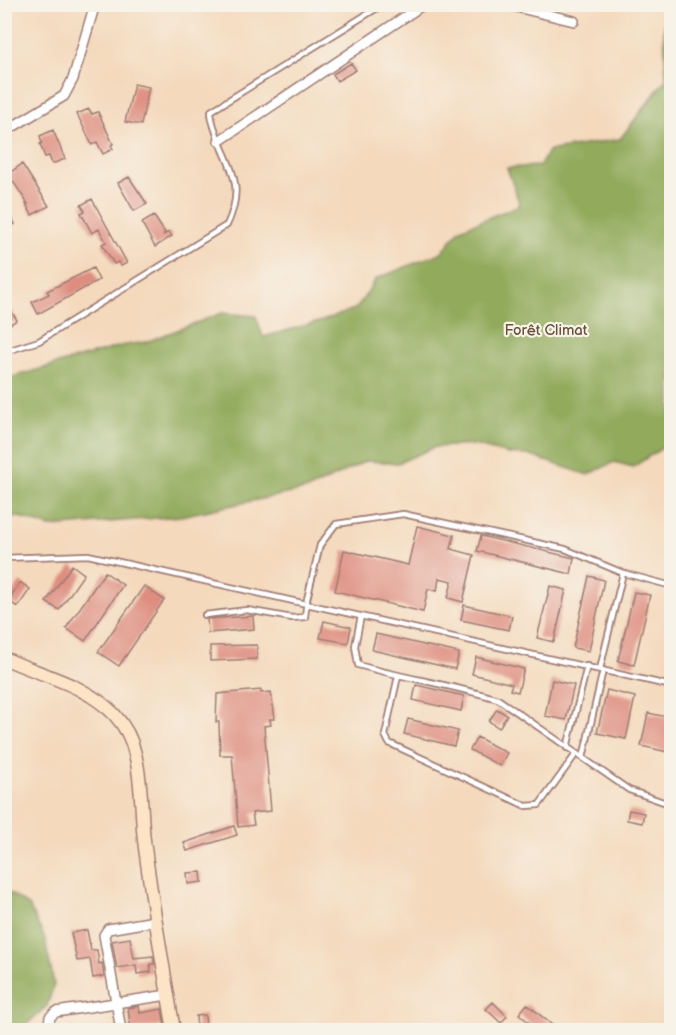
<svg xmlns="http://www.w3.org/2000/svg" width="676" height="1035" font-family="'Balsamiq Sans',sans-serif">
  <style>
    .forest { fill: #91aa5c; stroke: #6e6444; stroke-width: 1.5 }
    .building { fill: #de8d7f }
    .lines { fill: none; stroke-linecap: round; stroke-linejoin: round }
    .lane-casing { stroke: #9f7c74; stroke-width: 8 }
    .street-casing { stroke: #9f7c74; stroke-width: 12 }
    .secondary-casing { stroke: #9f7c74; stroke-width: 15 }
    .lane { stroke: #fff; stroke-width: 4.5 }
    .street { stroke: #fff; stroke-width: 9 }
    .secondary { stroke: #fee4c6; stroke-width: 12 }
    .labels { text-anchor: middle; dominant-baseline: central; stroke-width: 4.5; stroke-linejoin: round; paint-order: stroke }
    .park-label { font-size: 15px; fill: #6b513d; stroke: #f7f3e8 }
  </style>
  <rect width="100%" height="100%" fill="#f7f3e8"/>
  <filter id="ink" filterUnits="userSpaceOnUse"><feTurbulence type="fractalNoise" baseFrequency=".0167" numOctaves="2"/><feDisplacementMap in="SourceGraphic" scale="12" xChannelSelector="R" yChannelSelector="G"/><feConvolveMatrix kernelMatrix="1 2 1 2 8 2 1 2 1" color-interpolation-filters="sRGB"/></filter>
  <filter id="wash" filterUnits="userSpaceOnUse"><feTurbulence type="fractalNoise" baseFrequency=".008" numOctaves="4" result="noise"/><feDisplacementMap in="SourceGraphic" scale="24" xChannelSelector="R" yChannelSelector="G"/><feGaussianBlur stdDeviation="1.35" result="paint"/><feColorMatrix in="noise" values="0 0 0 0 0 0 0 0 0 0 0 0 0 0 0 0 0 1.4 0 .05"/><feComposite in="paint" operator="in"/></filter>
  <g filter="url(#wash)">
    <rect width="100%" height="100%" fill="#f4d9bc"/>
    <path class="forest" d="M669,5H672L671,442L633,467L614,462L588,475L528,455L508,454L474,445L435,447L398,463L366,461L309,489L181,516L50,527L19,517L5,518V379L121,346L146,342L222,313L256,316L263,337L322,321L357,308L376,279L442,252L460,229L520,205L507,168L540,166L548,151L620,139L666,79L664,29Z
      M4,889L29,906L45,939L54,984L47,1006L20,1030H5Z"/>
    <g id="blocks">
      <path class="building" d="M351,63L356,70L337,81L333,74Z
        M134,84L149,87L141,125L125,122Z
        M89,109L92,114L98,112L113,144L111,145L113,149L103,154L97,142L92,145L77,114Z
        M53,130L65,159L52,164L49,156L45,157L40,144L42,143L40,136Z
        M22,164L49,206L32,215L26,204H28L8,174Z
        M129,177L147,204L134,211L118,183Z
        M92,199L127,263L121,266L118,262L114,264L102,244L106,242L99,229L92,233L81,213L85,211L81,205Z
        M4,206L15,224L4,230Z
        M154,216L165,233L163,235L169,232L172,236L155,247L142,223Z
        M93,268L99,280L38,314L32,302L49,294L47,291Z
        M4,300L17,320L4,328Z
        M417,526L454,535L451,549L474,555L463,602L448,598L452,581L439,578L437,591L428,589L423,612L335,591L344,550L408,565Z
        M481,536L574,558L571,574L477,551Z
        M72,565L84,574L59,610L46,602Z
        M105,572L123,585L85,641L66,628Z
        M589,576L604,580L589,651L573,648Z
        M20,582L30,589L18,607L8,601Z
        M144,586L164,600L119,666L98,652Z
        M550,586L566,590L554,642L537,638Z
        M634,592L650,595L634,665L618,661Z
        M464,605L512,616L509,630L461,620Z
        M253,616L254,629L208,633L207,619Z
        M324,621L351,627L348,643L320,638Z
        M376,634L459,653L455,669L372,650Z
        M257,645V659L210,661V646Z
        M476,657L524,669L518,692L510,690L512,684L472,674Z
        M552,680L574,685L566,720L545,716Z
        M416,685L464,696L461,711L413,700Z
        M261,690V693L271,692L275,719H270L271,725L264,726L271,811L252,813L254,825L238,827L232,755H220L219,722H216L217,694Z
        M607,690L635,697L626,739L597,733Z
        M497,709L507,715L499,728L489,721Z
        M648,713L672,718V753L641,746Z
        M408,719L458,731L454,746L404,734Z
        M477,737L507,753L500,766L470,750Z
        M629,810L644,813L642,823L627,820Z
        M234,826L237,835L187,851L184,843Z
        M201,872L202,882L188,884L187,873Z
        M87,930L91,950H97L99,964L102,963L104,976L93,978L90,959L77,961L71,933Z
        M130,938L134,958L153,956L154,964H150L151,972L137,974L136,965L117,968L112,941Z
        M493,1002L507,1016L501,1023L486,1009Z
        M527,1004L558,1030H538L519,1014Z
        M139,1006L140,1013L162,1009L165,1026L131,1030L128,1008Z
        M205,1015L206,1028L197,1029L196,1016Z"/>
    </g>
  </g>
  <g filter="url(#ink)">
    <use href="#blocks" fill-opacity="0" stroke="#9f7c74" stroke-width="1.5"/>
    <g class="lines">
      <defs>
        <path id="lane" d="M4,352L39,341L227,225C244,188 233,173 218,138C215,129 211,121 211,111L377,8
          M4,558L88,555L672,686
          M205,615L247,610L292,618L305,617L307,599L320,545L336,524L403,514L565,549L623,573
          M361,616L355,646L358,665C404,678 452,685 498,699L629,790L672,805
          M600,669L623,573L672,586
          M398,676L385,735L389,743L526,806L539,805L576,754
          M567,748L587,666
          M583,758L603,670"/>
        <path id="street" d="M504,4L574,21
          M4,132L64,96L73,79L95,4
          M219,141L424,4
          M48,1030L50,1017L56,1012L168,995
          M121,1030L104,935L108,929L155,921"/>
        <path id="secondary" d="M4,658C42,676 83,683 114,714C124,725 132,739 135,754C142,780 141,813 144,840C152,904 163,967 174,1030"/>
      </defs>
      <use href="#lane" class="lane-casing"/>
      <use href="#street" class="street-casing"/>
      <use href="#secondary" class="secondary-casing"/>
      <use href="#lane" class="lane"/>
      <use href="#street" class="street"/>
      <use href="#secondary" class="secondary"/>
    </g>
  </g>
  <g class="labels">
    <g class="park-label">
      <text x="546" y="330">Forêt Climat</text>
    </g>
  </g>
  <rect width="676" height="1035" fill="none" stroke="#f7f3e8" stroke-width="24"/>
</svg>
